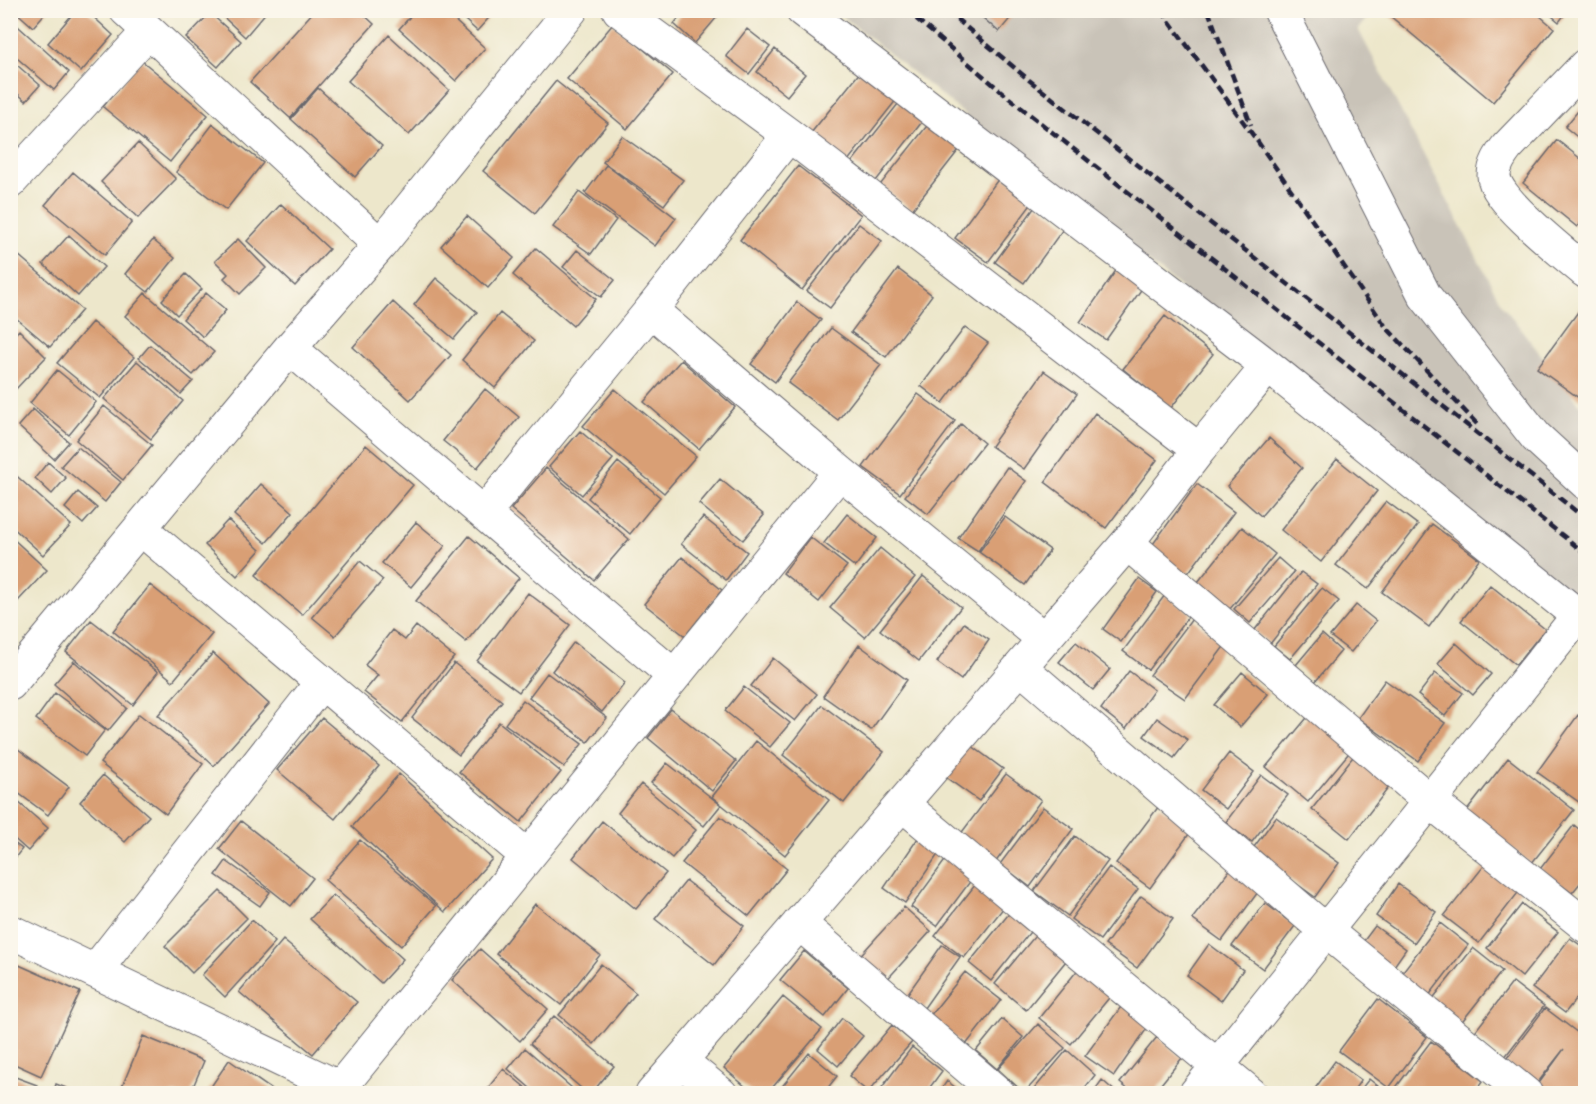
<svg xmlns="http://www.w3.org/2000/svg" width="1596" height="1104" font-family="'Playpen Sans',sans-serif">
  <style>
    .industrial { fill: #c9c3b8 }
    .building { fill: #d99f75 }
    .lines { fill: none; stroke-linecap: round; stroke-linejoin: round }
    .minor-casing { stroke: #69676d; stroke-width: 35 }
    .minor { stroke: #fff; stroke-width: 33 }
    .rail { stroke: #22223b; stroke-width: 4.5; stroke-dasharray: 9 4.5; stroke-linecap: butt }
  </style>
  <rect width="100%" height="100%" fill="#fbf7ec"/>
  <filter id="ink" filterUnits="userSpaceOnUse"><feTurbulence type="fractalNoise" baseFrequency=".0167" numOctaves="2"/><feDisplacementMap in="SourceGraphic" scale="12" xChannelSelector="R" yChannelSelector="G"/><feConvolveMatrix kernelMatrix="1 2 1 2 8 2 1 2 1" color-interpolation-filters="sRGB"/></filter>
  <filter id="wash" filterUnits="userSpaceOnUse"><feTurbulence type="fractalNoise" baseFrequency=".008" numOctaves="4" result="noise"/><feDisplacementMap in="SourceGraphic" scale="24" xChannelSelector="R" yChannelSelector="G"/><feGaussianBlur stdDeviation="1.35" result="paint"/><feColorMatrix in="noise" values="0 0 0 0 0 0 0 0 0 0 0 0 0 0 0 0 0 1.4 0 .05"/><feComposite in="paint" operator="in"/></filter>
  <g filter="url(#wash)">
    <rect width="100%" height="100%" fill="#ede7cb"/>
    <path class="industrial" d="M836,11H1373L1358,29L1502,305L1585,411V607L1522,561Z"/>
    <g id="blocks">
      <path class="building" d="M14,10H48L33,27Z
        M76,10H86L113,35L81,72L48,43Z
        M216,10H268L245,37Z
        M315,10H359L374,24L290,118L250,82Z
        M416,10H443L485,48L456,81L399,29Z
        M454,10H496L477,31Z
        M685,10H723L695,43L674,24Z
        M974,10H1017L999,32Z
        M1383,10H1533L1554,28L1493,102Z
        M1545,10H1568L1559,22Z
        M210,13L241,41L218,67L186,38Z
        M10,19L69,72L54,90L10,52Z
        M613,24L673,74L627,129L567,79Z
        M747,29L770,47L749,74L726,56Z
        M389,35L449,90L409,135L348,81Z
        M775,49L805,74L787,96L757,72Z
        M10,59L40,85L26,101L10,87Z
        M141,60L208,115L170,162L103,107Z
        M865,66L901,94L847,162L811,133Z
        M556,81L608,123L535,213L483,171Z
        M318,88L382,146L355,177L291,119Z
        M902,99L925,118L876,181L852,162Z
        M1586,101V144L1565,127Z
        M934,117L965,142L912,210L880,185Z
        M213,124L263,163L226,210L176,172Z
        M622,136L683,180L664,205L603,162Z
        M1557,140L1586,163V217L1577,227L1523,183Z
        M138,143L176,179L138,218L101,182Z
        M606,165L676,218L655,246L585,193Z
        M798,166L861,215L802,290L740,240Z
        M73,172L132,222L105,255L45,205Z
        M1002,174L1036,198L988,262L955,238Z
        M579,192L616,220L591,254L553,227Z
        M281,204L329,249L295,286L247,241Z
        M1037,204L1066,225L1024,283L995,262Z
        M467,216L514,258L488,288L441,246Z
        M859,224L882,241L830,308L807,291Z
        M69,235L104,267L78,296L43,264Z
        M238,239L266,268L240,294L224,278L228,274L215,261Z
        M153,240L175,258L148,292L125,274Z
        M10,248L82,310L50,347L10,313Z
        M536,248L596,299L573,326L513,275Z
        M577,250L615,280L601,297L563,267Z
        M898,269L932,295L886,357L851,332Z
        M1117,269L1143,287L1106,340L1080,322Z
        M186,274L202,289L177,315L162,300Z
        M436,278L477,312L454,339L414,305Z
        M145,293L214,352L193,375L125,316Z
        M206,293L226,310L203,337L183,319Z
        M393,302L451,355L410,400L353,347Z
        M797,302L821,320L775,382L751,364Z
        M1583,305L1586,307V403L1537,368Z
        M500,313L534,341L495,388L462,360Z
        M1165,316L1213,354L1171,408L1123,369Z
        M92,322L134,357L100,398L57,363Z
        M965,327L988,343L943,403L921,386Z
        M831,328L881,365L838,420L788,383Z
        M19,330L46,357L14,391L10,387V339Z
        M150,345L193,381L181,394L139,358Z
        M681,360L735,407L699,449L644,402Z
        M137,361L183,401L151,439L104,399Z
        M57,370L96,402L69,435L30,403Z
        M1044,371L1077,394L1024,469L991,446Z
        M485,389L519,417L477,468L443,441Z
        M615,389L696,456L664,493L583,426Z
        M918,394L955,421L900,494L863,467Z
        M104,406L152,445L123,480L76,440Z
        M33,409L69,442L54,459L18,426Z
        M1095,413L1157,460L1106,528L1045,482Z
        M961,424L984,443L928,514L905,496Z
        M580,431L613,459L582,495L549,467Z
        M1269,438L1302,468L1261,516L1227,486Z
        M366,445L413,485L302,615L256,575Z
        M78,447L121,482L105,502L61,466Z
        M1337,459L1377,491L1321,562L1281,530Z
        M48,462L66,478L52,494L35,478Z
        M618,462L660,497L630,534L588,498Z
        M1007,467L1026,481L978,551L958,538Z
        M546,468L629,539L594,580L511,509Z
        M10,470L71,525L43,555L10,525Z
        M720,479L764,515L743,540L699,504Z
        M261,484L293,512L266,543L234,515Z
        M1197,484L1234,512L1186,576L1150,548Z
        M78,492L97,508L83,524L65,508Z
        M1386,501L1418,525L1368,589L1336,565Z
        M847,514L877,538L855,567L824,543Z
        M703,517L747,552L726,580L681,544Z
        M1005,517L1050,550L1025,585L979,552Z
        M228,520L260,550L237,576L205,545Z
        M416,522L445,546L411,587L382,563Z
        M1432,524L1479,559L1429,627L1382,592Z
        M1242,527L1275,554L1230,609L1198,582Z
        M10,536L47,570L18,601L10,594Z
        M469,536L519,578L466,642L416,601Z
        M810,537L847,566L819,602L783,573Z
        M880,548L915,577L865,637L830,608Z
        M682,557L722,590L685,636L644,604Z
        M1278,558L1294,572L1250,623L1234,609Z
        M360,561L383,580L335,636L312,617Z
        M1301,572L1317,584L1270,644L1254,631Z
        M923,576L961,607L919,661L880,630Z
        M1139,579L1157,592L1121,642L1103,629Z
        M150,585L212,634L173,681L113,631Z
        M1490,585L1545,629L1516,665L1461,621Z
        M1322,588L1339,601L1290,659L1274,646Z
        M528,593L570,625L519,692L477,661Z
        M1165,595L1191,613L1148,670L1123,651Z
        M1356,605L1376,621L1351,652L1330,636Z
        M1192,619L1226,644L1185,699L1150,675Z
        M91,620L158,672L133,705L66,652Z
        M964,623L989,640L961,680L937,662Z
        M416,626L454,657L402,722L364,692L378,675L365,665L392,630L405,640Z
        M1322,634L1341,651L1315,682L1296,665Z
        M574,642L625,683L602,712L552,671Z
        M1076,642L1110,669L1093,690L1059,662Z
        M1456,643L1491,674L1473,695L1438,664Z
        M859,645L907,680L871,730L823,696Z
        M213,653L269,704L214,766L158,715Z
        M773,658L817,694L795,721L751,686Z
        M74,661L127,708L108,731L54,684Z
        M454,663L502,701L459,755L412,718Z
        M1129,671L1154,690L1126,729L1101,709Z
        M1242,672L1268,694L1240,727L1214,705Z
        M547,673L607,718L588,742L529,697Z
        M1435,673L1463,693L1445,716L1418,695Z
        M1385,680L1445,723L1418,761L1358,718Z
        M744,687L790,723L770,747L725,711Z
        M55,693L105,730L85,756L36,719Z
        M523,700L582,744L564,767L505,724Z
        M822,705L884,752L844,803L783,755Z
        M671,709L736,761L712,791L648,738Z
        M1311,713L1353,748L1308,802L1266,767Z
        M139,714L203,764L166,814L100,763Z
        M1578,715L1586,721V807L1537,772Z
        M322,718L379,766L335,819L277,770Z
        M1157,718L1188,740L1174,758L1144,736Z
        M499,722L561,772L521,822L459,772Z
        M756,741L829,800L785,855L712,797Z
        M10,743L69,787L48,815L10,787Z
        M968,743L1003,769L979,801L944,776Z
        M1229,753L1254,772L1226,809L1201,790Z
        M1356,753L1393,782L1349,839L1312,809Z
        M1508,758L1574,810L1531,864L1466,812Z
        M667,763L721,805L704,826L651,783Z
        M399,774L492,859L445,912L352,827Z
        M1006,774L1041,800L995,863L959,836Z
        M103,775L149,816L125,842L80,802Z
        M1261,775L1288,795L1252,842L1225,823Z
        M641,784L696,830L672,858L618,813Z
        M10,795L48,828L28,851L10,835Z
        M1159,806L1192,830L1150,888L1116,863Z
        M1043,807L1073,829L1030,887L1000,864Z
        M720,816L787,869L749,916L682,863Z
        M1276,817L1339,863L1315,897L1251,851Z
        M241,821L313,878L291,906L219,849Z
        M602,821L666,873L636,909L573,858Z
        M1574,825L1586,835V876L1572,893L1540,869Z
        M1075,836L1108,861L1068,916L1034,891Z
        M918,838L939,853L905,903L884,888Z
        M10,840L22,849L10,864Z
        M360,840L436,906L401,946L325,880Z
        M949,855L975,875L937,926L911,907Z
        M226,861L270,892L260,906L216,875Z
        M1487,862L1521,889L1479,943L1444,916Z
        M1109,867L1138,889L1100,940L1071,919Z
        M1232,867L1261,888L1222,941L1192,919Z
        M979,880L1008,902L964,958L935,936Z
        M686,881L744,926L714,965L655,919Z
        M1398,884L1436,912L1414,943L1376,916Z
        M220,891L247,918L192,973L165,946Z
        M333,895L403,959L381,983L310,919Z
        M1141,896L1173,919L1137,968L1105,945Z
        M1265,903L1295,926L1263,969L1232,946Z
        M535,904L600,955L561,1005L496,954Z
        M1522,904L1558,932L1522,977L1487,948Z
        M904,907L931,931L883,984L856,960Z
        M1012,910L1034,927L991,981L969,963Z
        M252,920L275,942L225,997L202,975Z
        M1440,923L1468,945L1428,997L1400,975Z
        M1375,926L1406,949L1392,969L1360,946Z
        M1040,930L1070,956L1026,1010L995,984Z
        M1570,938L1586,949V986L1565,1013L1532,988Z
        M283,940L357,1002L313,1054L239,992Z
        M1209,944L1243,970L1221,1001L1187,975Z
        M942,945L960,957L924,1008L906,996Z
        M1473,948L1502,971L1460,1024L1431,1001Z
        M480,949L548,1009L520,1041L452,980Z
        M804,951L848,988L825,1017L780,980Z
        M10,961L80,992L41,1076L10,1062Z
        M601,964L636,993L594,1044L559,1015Z
        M1080,967L1113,993L1071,1044L1039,1018Z
        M965,972L1001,1000L965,1046L929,1017Z
        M1513,982L1544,1006L1504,1058L1473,1034Z
        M783,997L822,1029L767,1094H754L724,1068Z
        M1378,999L1427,1037L1389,1088L1339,1051Z
        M1123,1004L1150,1024L1114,1076L1085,1056Z
        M1545,1008L1586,1039V1082L1577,1094H1547L1537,1086L1564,1049L1535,1086L1504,1062Z
        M554,1016L614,1066L591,1094H588L530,1044Z
        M842,1018L863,1036L838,1066L818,1049Z
        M1002,1019L1023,1037L997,1069L976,1051Z
        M1038,1024L1065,1048L1024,1093L998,1069Z
        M892,1025L912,1042L868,1092L849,1076Z
        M143,1036L204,1061L190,1094H119Z
        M1157,1037L1182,1058L1153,1094H1134L1120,1083Z
        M1431,1041L1483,1081L1473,1094H1398L1394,1090Z
        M912,1047L942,1071L925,1094H877Z
        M525,1048L579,1094H537L508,1069Z
        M1067,1050L1095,1075L1080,1094H1030Z
        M809,1053L837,1076L823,1094H776Z
        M229,1060L278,1094H206Z
        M1335,1061L1361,1080L1351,1094H1311Z
        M503,1069L533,1094H483Z
        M10,1075L37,1085L34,1094H10Z
        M1369,1079L1388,1094H1357Z
        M1102,1080L1118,1094H1092Z
        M947,1081L964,1094H938Z
        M56,1084L79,1093V1094H53Z"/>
    </g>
  </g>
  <g filter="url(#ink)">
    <use href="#blocks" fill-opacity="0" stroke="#69676d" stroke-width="1.5"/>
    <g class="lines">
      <defs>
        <path id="minor" d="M126,10L380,245
          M619,10L789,135L1199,450
          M802,10L1268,366L1586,622
          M1280,10L1425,296L1536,437L1586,483
          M1586,65L1507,147C1500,156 1494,165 1494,176C1494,199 1566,255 1586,272
          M10,182L148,32
          M651,310L840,472L1044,639
          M290,348L674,676
          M484,513L651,310L789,135
          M140,528L527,856
          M1127,543L1431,802L1586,926
          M1020,667L1326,931L1526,1094
          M10,684L290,348L380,245L571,10
          M902,804L1251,1094
          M799,923L999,1094
          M10,931L340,1088
          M95,971L322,682
          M681,1061L721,1094
          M335,1094L840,472
          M652,1094L1127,543L1199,450L1268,366
          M1195,1094L1578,616"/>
      </defs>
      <use href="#minor" class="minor-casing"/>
      <use href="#minor" class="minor"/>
      <path class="rail" d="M906,10L1009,98L1586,554
        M946,10L1029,80L1586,519
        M1161,10L1258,142L1386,327L1477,424
        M1208,10L1251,125"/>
    </g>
  </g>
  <rect width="1596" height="1104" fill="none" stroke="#fbf7ec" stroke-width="36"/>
</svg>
